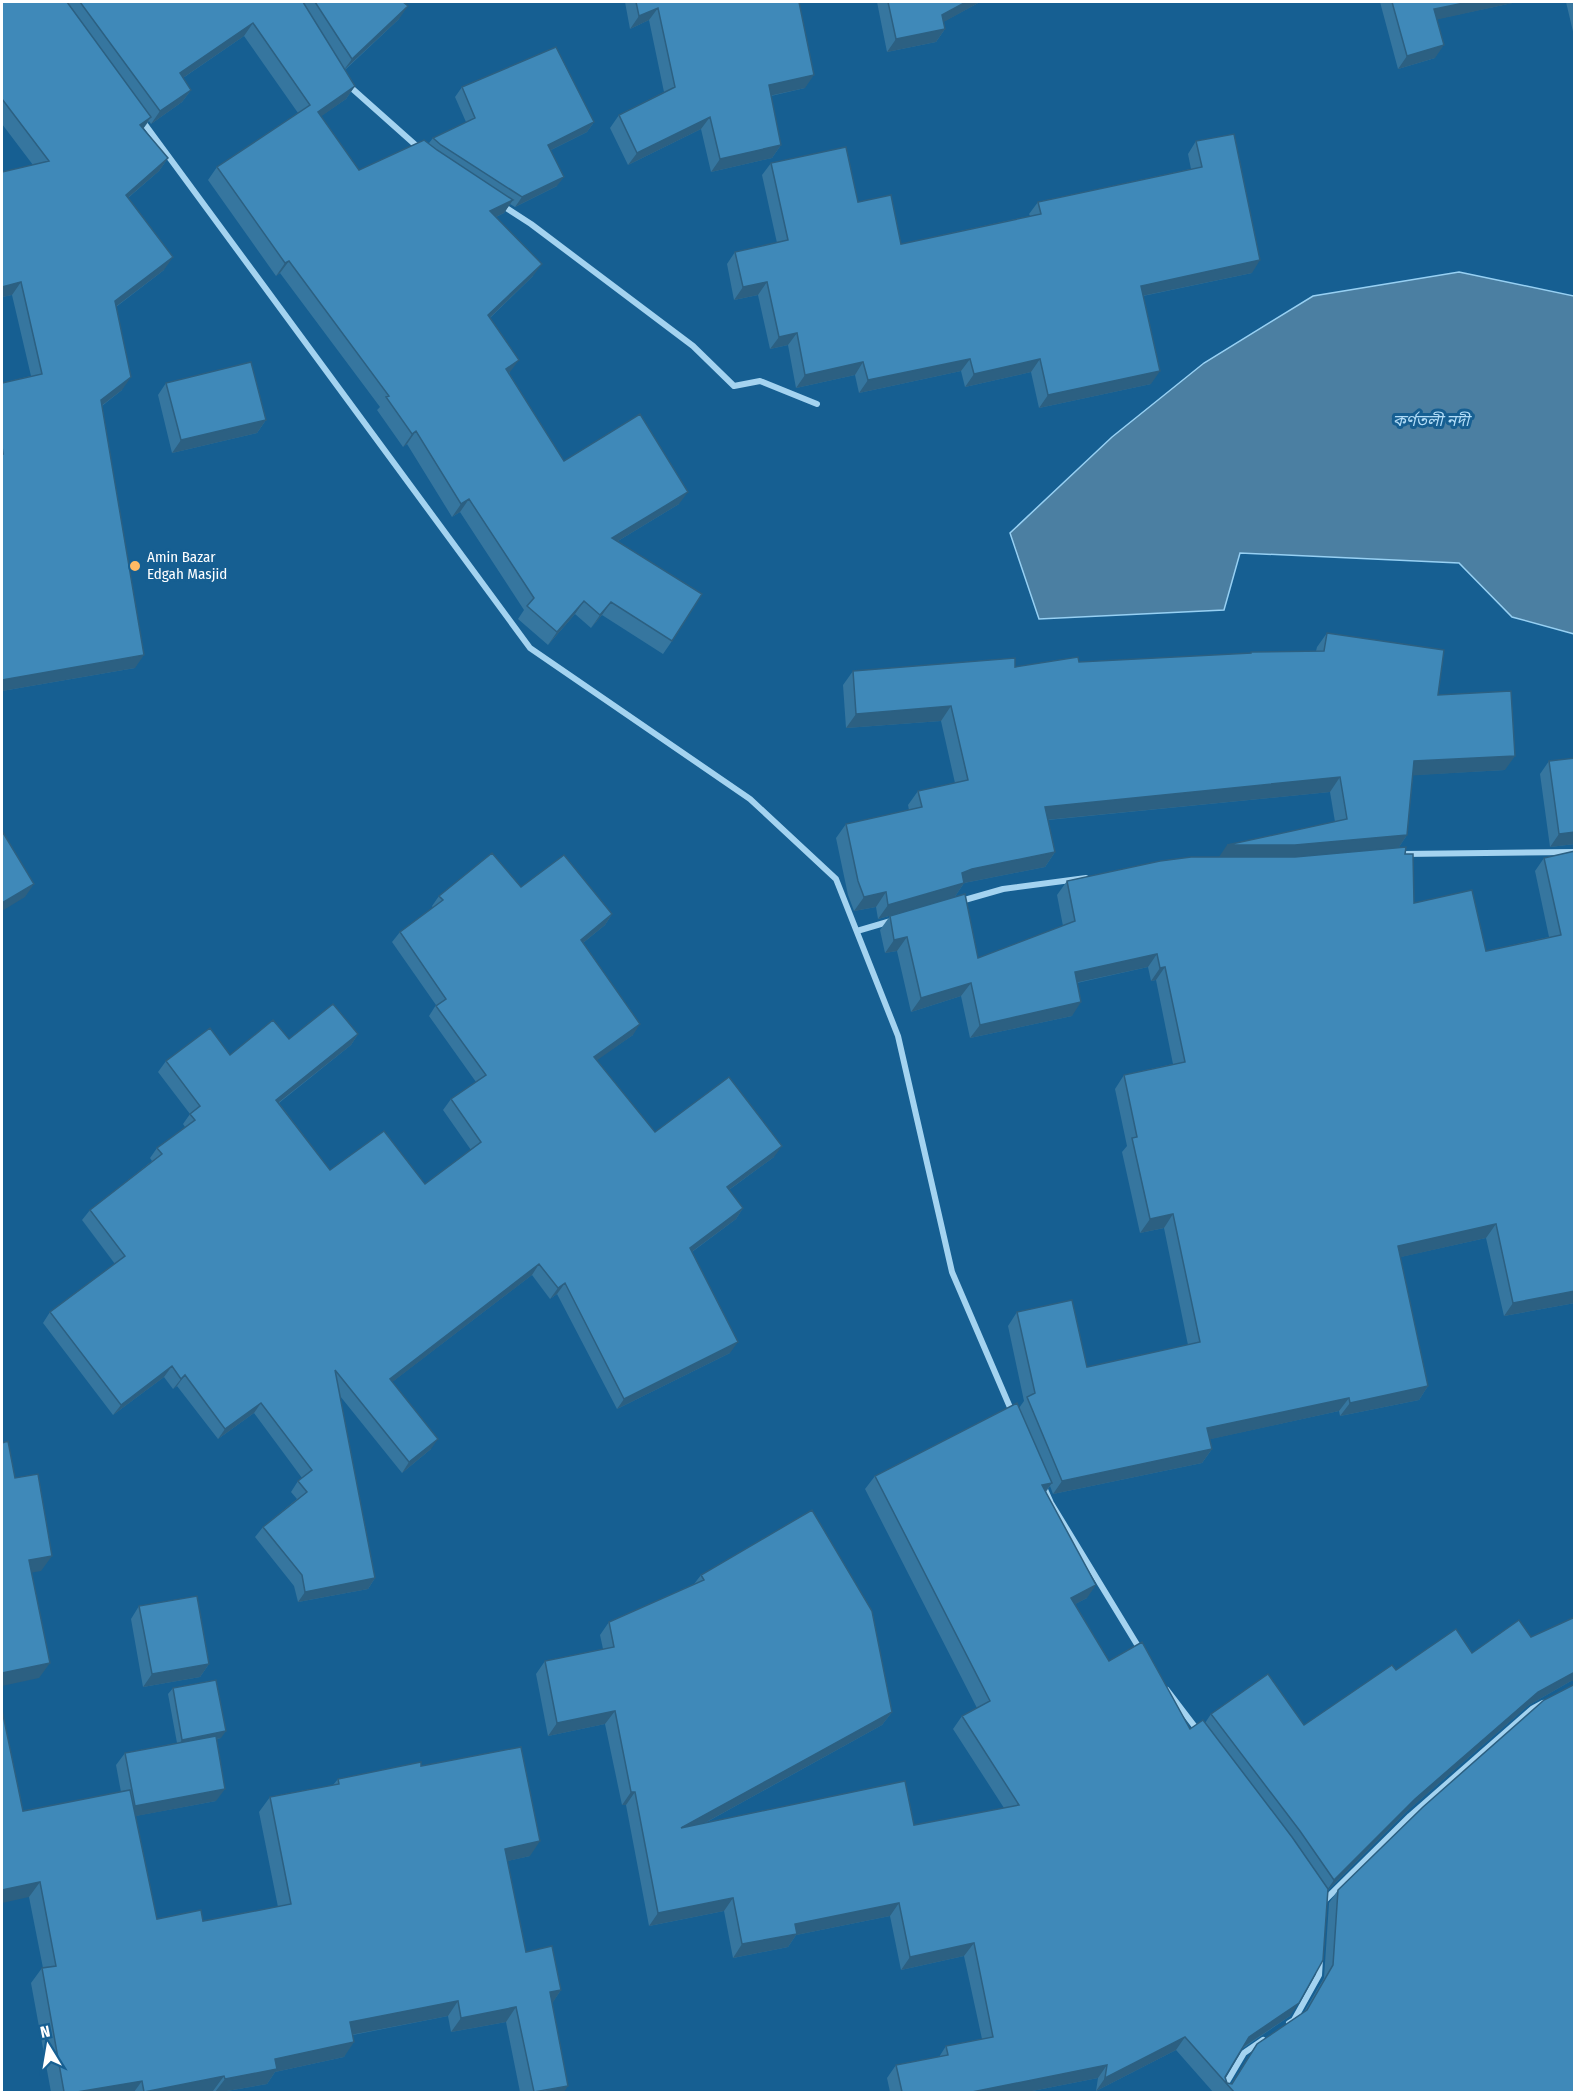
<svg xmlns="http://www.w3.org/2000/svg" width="1576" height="2094" font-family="'Fira Sans Condensed','Noto Sans Bengali',sans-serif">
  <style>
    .water { fill: #4b7fa2; stroke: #97d0f3; stroke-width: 1.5 }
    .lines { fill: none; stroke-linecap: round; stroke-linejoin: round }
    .street { stroke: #a4d3f0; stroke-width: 6 }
    .wall { fill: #36769f }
    .shaded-wall { fill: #2c6082 }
    .building { fill: #3f89b9; stroke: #2c6082; stroke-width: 1.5 }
    .poi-dot { fill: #ffba64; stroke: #165f92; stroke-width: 2 }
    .labels { text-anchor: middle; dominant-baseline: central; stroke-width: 6; stroke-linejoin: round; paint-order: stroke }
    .poi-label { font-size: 15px; fill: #fff; stroke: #165f92; text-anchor: start }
    .water-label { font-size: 16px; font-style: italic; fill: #b1dcf7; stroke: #165f92 }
  </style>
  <rect width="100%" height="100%" fill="#165f92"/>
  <path class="water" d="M1459,272L1574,296V634L1512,617L1459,563L1240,553L1224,610L1039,619L1010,533L1112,437L1204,363L1313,296Z"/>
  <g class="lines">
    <path class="street" d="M347,84L420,149
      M141,119L530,648L750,799L836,879L898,1036L952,1272L1012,1412
      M500,204L531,224L693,346L734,386L760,381L817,404
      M1404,854L1574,852
      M961,901L1003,889L1086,878
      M857,931L891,921
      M1043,1485L1051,1503L1141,1651
      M1167,1690L1199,1732
      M1324,1901L1410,1816L1532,1709L1543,1703
      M1289,2023L1294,2020L1319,1975L1320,1959
      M1221,2092L1244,2053L1263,2040"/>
  </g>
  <path class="wall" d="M2,2H403L399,19L345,70L355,86L346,99L321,116L359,170L429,143L433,138L466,122L455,97L462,87L594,122L587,132L551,150L557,186L515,207L510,204L504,213L496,217L533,276L490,318L510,372L509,373L564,461L679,504L618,541L672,641L663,654L602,615L591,628L575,614L548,645L518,619L524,610L460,512L452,517L407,444L403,447L377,410L380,407L280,273L276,276L208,180L217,167L298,113L244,36L183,78L191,90L182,102L151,124L149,121L143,129L168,158L159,171L128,198L164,270L116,307L122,390L102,406L135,668L2,691V383L31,376L12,295L2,297V172L33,165L2,124Z
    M625,2H799L805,88L771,96L781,145L772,158L711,172L701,129L628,165L610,128L619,115L664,92L649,20L630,29Z
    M877,2H980L943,22L945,29L936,42L887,52Z
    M1380,2H1517L1437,19L1435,58L1398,69Z
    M1566,2H1575V40Z
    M1196,141L1252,273L1143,296L1151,384L1039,408L1031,372L965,387L961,371L859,393L855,375L796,388L788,345L770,349L758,295L734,300L727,264L735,252L777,243L762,175L771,163L858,202L901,244L1030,216L1029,214L1038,202L1191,169L1188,154Z
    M166,383L266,420L257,433L172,453L158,395Z
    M1327,633L1438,695L1505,770L1413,775L1407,835L1399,847L1405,854L1414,903L1486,951L1549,937L1535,871L1544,858L1575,851V1303L1504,1316L1486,1238L1400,1257L1428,1386L1419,1400L1340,1416L1339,1411L1210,1439L1212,1449L1202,1463L1053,1494L1050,1486L1046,1492L1087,1598L1075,1604L1109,1661L1190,1729L1205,1723L1211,1714L1304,1725L1396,1670L1472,1653L1531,1637L1575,1617V1681H1571L1529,1705L1406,1812L1328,1890L1290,2016L1242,2049L1225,2077L1227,2083L1231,2084L1257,2044L1304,2012L1324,1978L1329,1903L1338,1890L1575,2092H1213L1176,2050L1096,2091L1098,2078L1027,2092H890L887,2078L896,2065L939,2057L946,2046L982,2039L964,1956L901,1970L890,1916L796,1935L788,1947L733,1958L724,1911L649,1926L626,1805H622L605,1724L548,1736L536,1674L545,1661L603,1649L600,1635L609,1622L694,1584L701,1575L892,1712L882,1725L705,1823L914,1825L1004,1808L953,1729L962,1716L977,1708L865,1489L875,1476L1019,1408L1024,1401L1008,1326L1017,1312L1087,1367L1188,1345L1164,1228L1140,1233L1122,1152L1127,1146L1115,1089L1124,1075L1173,1064L1156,980L1151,981L1148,967L1077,983L1072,1016L970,1038L961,996L911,1012L897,951L885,953L880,930L890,916L978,958L1063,926L1057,895L1067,881L1219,857L1335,822L1330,792L1048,820L1055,852L1045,867L964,883L954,898L878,919L876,907L854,911L848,895L836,838L846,824L909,810L908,805L918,791L955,783L941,721L846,728L843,685L853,671L1015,667L1079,662L1250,654L1251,652L1316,651L1317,647Z
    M1549,761L1575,844L1550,847L1540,774Z
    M521,887L612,914L605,925L583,943L633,1035L596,1060L655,1132L774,1157L729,1190L743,1208L736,1219L692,1252L730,1353L617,1409L557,1294L550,1299L532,1275L392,1382L431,1449L402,1473L340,1396L375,1578L368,1589L298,1602L294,1586L255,1537L263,1527L297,1499L291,1492L298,1481L302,1478L254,1413L218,1439L177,1386L173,1389L164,1377L113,1415L43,1323L50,1312L115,1264L82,1220L90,1210L152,1161L150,1158L157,1148L185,1127L183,1124L190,1114L158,1072L166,1061L230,1055L289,1039L358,1034L351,1045L279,1103L330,1170L425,1184L471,1150L443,1110L451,1099L476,1082L429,1016L436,1005L392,942L400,932L433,908L432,906L439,896Z
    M139,1606L209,1664L200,1677L143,1687L131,1619Z
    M173,1688L221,1738L216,1739V1801L135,1816L157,1919L203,1921L278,1907L259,1812L270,1797L333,1785L338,1779L421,1766L530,1856L507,1861L526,1952L561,1990L552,2003L564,2092H520L506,2022L451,2032L448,2016L353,2035L344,2057L275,2072L267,2084L221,2092H214L213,2091L204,2092H51L31,1983L42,1968H43L29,1897L23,1811L121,1792L116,1765L125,1753L177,1743L168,1694Z"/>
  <path class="shaded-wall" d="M966,2H980L933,28L942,15Z
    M1469,2H1517L1426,22L1434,9Z
    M408,6L399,19L343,71L352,59Z
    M658,8L649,20L630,29L639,16Z
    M253,23L244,36L171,86L180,73Z
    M945,29L936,42L887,52L896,39Z
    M1444,45L1435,58L1398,69L1407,56Z
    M814,75L805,88L760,98L769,85Z
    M355,86L346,99L309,125L318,112Z
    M191,90L182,102L151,124L160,111Z
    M151,117L142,130L140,125Z
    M710,117L701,129L628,165L637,153Z
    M594,122L587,132L541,155L548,145Z
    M781,145L772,158L711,172L720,159Z
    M168,158L159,171L117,207L126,195Z
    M564,177L557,186L515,207L522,197Z
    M513,200L504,213L481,224L490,211Z
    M173,257L164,270L106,314L115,301Z
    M1260,260L1252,273L1132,298L1141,286Z
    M289,261L280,273L276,276L285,263Z
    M542,264L533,276L479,328L488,315Z
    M21,282L12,295L2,297V287Z
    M767,282L758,295L734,300L743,287Z
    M797,333L788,345L770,349L779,337Z
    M970,359L961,371L859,393L868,380Z
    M1040,359L1031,372L965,387L974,374Z
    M519,360L510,372L497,381L506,369Z
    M863,362L855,375L796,388L805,375Z
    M1160,371L1151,384L1039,408L1048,395Z
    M131,377L122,390L92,413L101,400Z
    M266,420L257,433L172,453L181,440Z
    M416,431L407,444L403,447L412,434Z
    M688,492L679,504L603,550L612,538Z
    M469,499L460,512L452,517L461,504Z
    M584,601L575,614L548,645L557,632Z
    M611,602L602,615L591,628L600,615Z
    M144,655L135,668L2,691V680Z
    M951,706L941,721L846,728L856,714Z
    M1515,756L1505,770L1404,776L1414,761Z
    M1340,777L1330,792L1035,821L1045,807Z
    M1575,832V844L1550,847L1559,834Z
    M1407,835L1397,850L1285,860H1217L1227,845Z
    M1055,852L1045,867L964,883L954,898L878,919L888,905L962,873L972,869Z
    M34,884L25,897L2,911V903Z
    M886,892L876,907L854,911L864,897Z
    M612,914L605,925L573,951L581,940Z
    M907,937L897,951L885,953L894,940Z
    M1157,954L1148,967L1065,985L1075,972Z
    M1165,967L1156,980L1151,981L1160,968Z
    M971,983L961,996L911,1012L921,998Z
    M1081,1002L1072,1016L970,1038L980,1025Z
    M640,1024L633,1035L586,1068L594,1057Z
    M358,1034L351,1045L269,1110L276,1100Z
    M782,1146L774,1157L719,1197L727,1187Z
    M743,1208L736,1219L682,1259L690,1248Z
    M1173,1214L1164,1228L1140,1233L1150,1219Z
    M1496,1224L1486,1238L1388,1260L1398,1246Z
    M539,1264L532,1275L382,1390L390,1379Z
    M565,1283L557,1294L550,1299L558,1288Z
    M1575,1291V1303L1504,1316L1513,1303Z
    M738,1342L730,1353L617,1409L624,1399Z
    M172,1366L164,1377L113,1415L121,1405Z
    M185,1375L177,1386L173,1389L181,1379Z
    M1428,1386L1419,1400L1340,1416L1350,1403Z
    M1349,1398L1339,1411L1198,1442L1207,1428Z
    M261,1403L254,1413L218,1439L225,1429Z
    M438,1439L431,1449L402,1473L409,1462Z
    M1212,1449L1202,1463L1053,1494L1062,1481Z
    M1052,1483L1042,1496V1485Z
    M52,1556L41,1571L18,1575L29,1560Z
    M375,1578L368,1589L298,1602L305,1592Z
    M1096,1585L1087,1598L1062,1611L1071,1598Z
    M50,1663L39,1678L2,1686V1673Z
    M209,1664L200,1677L143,1687L152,1674Z
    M1575,1672V1681H1571L1529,1705L1406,1812L1325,1893L1334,1880L1415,1799L1538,1692Z
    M615,1711L605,1724L548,1736L557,1723Z
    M892,1712L882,1725L672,1841L681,1828Z
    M226,1731L221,1738L178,1746L182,1740Z
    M225,1789L216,1801L126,1818L135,1806Z
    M631,1792H635L626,1805H622Z
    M540,1841L530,1856L494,1864L505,1849Z
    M40,1882L29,1897L2,1903V1890Z
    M733,1898L724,1911L649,1926L658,1913Z
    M899,1903L890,1916L796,1935L788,1947L733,1958L742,1944L795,1924Z
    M974,1943L964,1956L901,1970L910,1957Z
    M561,1990L551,2005L550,1992Z
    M458,2001L448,2016L340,2037L350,2022Z
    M1299,2003L1290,2016L1239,2050L1249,2037Z
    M516,2007L506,2022L451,2032L461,2018Z
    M1185,2037L1176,2050L1096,2091L1105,2078Z
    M354,2042L344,2057L275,2072L267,2084L221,2092H215L225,2079L275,2059Z
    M1107,2065L1098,2078L1027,2092H972Z
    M224,2076L213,2091L204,2092H144Z
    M142,2081L134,2092H77Z
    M568,2086L564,2092H538Z"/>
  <path class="building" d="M2,2H67L151,117L140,125L168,158L126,195L173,257L115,301L131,377L101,400L144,655L2,680V454H3L2,446V383L42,374L21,282L2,287V172L49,161L2,99Z
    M80,2H303L355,86L318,112L359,170L424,140L437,150L513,200L490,211L542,264L488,315L519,360L506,369L564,461L640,414L688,492L612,538L702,594L672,641L611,602L600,615L584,601L557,632L527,606L534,598L469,499L461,504L416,431L412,434L386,397L389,396L289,261L285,263L217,167L310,105L253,23L180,73L191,90L160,111Z
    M315,2H403L408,6L352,59Z
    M636,2H799L814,75L769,85L781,145L720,159L710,117L637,153L619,115L675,87L658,8L639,16Z
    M888,2H966L942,15L945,29L896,39Z
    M1392,2H1469L1434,9L1444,45L1407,56Z
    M556,47L594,122L548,145L564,177L522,197L441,145L433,138L475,118L462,87Z
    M1234,134L1260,260L1141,286L1160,371L1048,395L1040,359L974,374L970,359L868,380L863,362L805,375L797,333L779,337L767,282L743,287L735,252L788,240L771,163L846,147L858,202L891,195L901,244L1041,214L1038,202L1202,167L1196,141Z
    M251,362L266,420L181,440L166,383Z
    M1327,633L1444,650L1438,695L1511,691L1515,756L1414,761L1407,835L1295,845H1227L1347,819L1340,777L1045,807L1055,852L972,869L962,873L964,883L888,905L886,892L864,897L858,881L846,824L922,807L918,791L968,780L951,706L856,714L853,671L1015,658V667L1078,657L1079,662L1251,653V652L1324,651Z
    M1575,758V832L1559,834L1549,761Z
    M2,831L34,884L2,903Z
    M1406,847L1405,854H1413L1414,903L1472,890L1486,951L1561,935L1544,858L1575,851V1291L1513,1303L1496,1224L1398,1246L1428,1386L1350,1403L1349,1398L1207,1428L1212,1449L1062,1481L1027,1397L1035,1393L1017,1312L1072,1300L1087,1367L1200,1342L1173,1214L1150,1219L1132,1138L1137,1137L1124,1075L1185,1062L1165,967L1160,968L1157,954L1075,972L1081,1002L980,1025L971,983L921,998L907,937L894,940L890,916L965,894L978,958L1075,921L1067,881L1160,861L1191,857H1295Z
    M492,853L521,887L564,855L612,914L581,940L640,1024L594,1057L655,1132L729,1077L782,1146L727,1187L743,1208L690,1248L738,1342L624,1399L565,1283L558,1288L539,1264L390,1379L438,1439L409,1462L335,1370L375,1578L305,1592L302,1575L263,1527L307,1492L298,1481L312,1470L261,1403L225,1429L185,1375L181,1379L172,1366L121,1405L50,1312L125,1256L90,1210L162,1154L157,1148L195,1120L190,1114L200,1106L166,1061L210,1028L230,1055L273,1020L289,1039L333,1004L358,1034L276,1100L330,1170L384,1131L425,1184L481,1142L451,1099L486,1075L436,1006L446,999L400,932L443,900L439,896Z
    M1017,1403L1052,1483L1042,1485L1096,1585L1071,1598L1109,1661L1142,1642L1190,1729L1203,1720L1292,1837L1328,1889L1323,1960L1299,2003L1249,2037L1225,2077L1227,2083L1232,2084L1257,2044L1307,2010L1333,1965L1338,1890L1423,1807L1544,1700L1575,1684V2092H1234L1185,2037L1105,2078L1107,2065L972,2092H902L896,2065L948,2055L946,2046L993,2037L974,1943L910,1957L899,1903L795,1924L797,1934L742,1944L733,1898L658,1913L635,1792H631L615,1711L557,1723L545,1661L614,1647L609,1622L704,1580L701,1575L812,1510L872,1611L892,1712L681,1828L905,1781L914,1825L1019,1805L962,1716L990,1701L875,1476Z
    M8,1441L15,1478L38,1474L52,1556L29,1560L50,1663L2,1673V1443Z
    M197,1596L209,1664L152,1674L139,1606Z
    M1575,1617V1672L1538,1692L1415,1799L1334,1880L1300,1831L1211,1714L1268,1674L1304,1725L1392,1665L1396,1670L1456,1629L1472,1653L1519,1620L1531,1637Z
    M216,1680L226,1731L182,1740L173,1688Z
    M2,1710L23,1811L130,1790L157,1919L201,1910L203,1921L291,1904L270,1797L339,1784L338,1779L421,1762V1766L521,1747L540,1841L505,1849L526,1952L552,1946L561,1990L550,1992L568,2086L534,2092L516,2007L461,2018L458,2001L350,2022L354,2042L275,2059L277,2069L225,2079L224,2076L144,2092L142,2081L77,2092H64L42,1968L56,1966L40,1882L2,1890Z
    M216,1736L225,1789L135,1806L125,1753Z"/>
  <circle class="poi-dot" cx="135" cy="566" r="6"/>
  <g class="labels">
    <g class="poi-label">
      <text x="147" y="557">Amin Bazar<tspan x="147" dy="17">Edgah Masjid</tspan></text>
    </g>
    <g class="water-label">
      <text x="1431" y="420">কর্ণতলী নদী</text>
    </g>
  </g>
  <rect width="1576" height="2094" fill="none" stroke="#ffffff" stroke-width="6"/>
  <g transform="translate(48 2046) rotate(349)" stroke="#165f92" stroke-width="4.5" paint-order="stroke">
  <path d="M0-4.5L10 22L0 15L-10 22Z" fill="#ffffff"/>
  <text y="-9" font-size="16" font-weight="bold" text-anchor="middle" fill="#ffffff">N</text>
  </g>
</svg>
